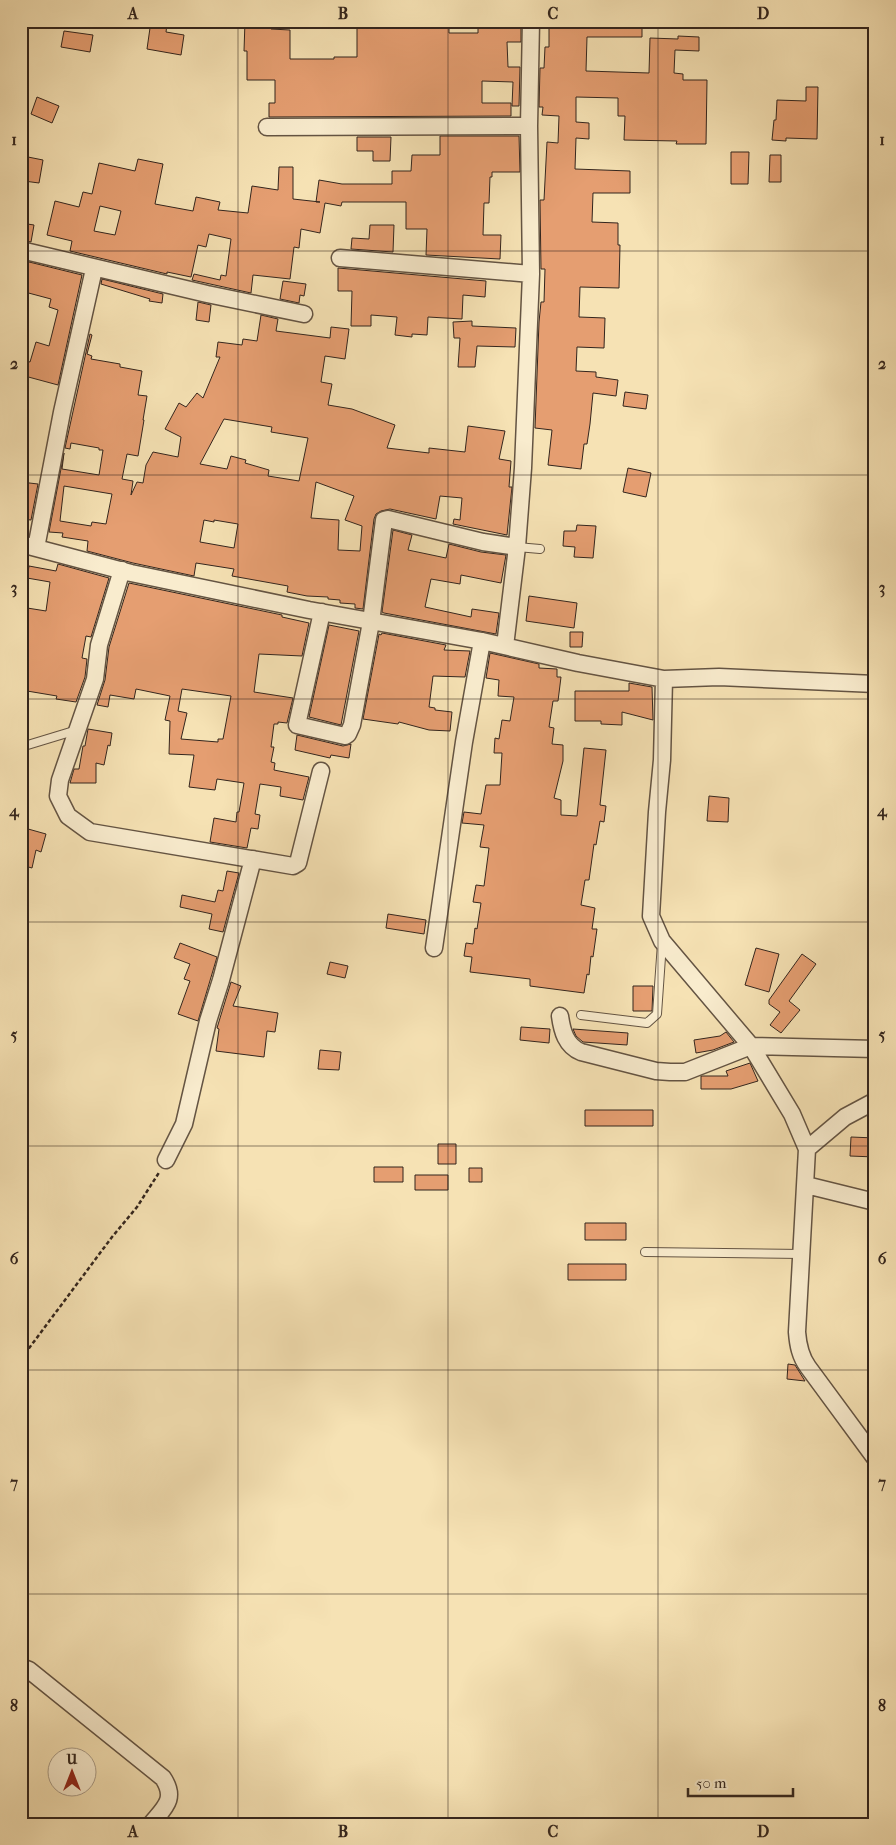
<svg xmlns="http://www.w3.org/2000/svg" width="896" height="1845" font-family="'IM FELL French Canon',serif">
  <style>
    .building { fill: #e59e71; stroke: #33251d; fill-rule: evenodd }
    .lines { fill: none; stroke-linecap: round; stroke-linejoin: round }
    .lane-casing { stroke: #645443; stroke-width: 10 }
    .street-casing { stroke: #645443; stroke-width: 19 }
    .path { stroke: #33251d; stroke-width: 2.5; stroke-dasharray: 4 2.5; stroke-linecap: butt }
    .lane { stroke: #f9ecce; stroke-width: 8 }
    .street { stroke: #f9ecce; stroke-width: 16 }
    .grid { fill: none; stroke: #33251d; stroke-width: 1; stroke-opacity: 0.55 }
    .neatline { fill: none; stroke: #33251d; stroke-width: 2 }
    .grid-label { font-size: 16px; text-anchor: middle; font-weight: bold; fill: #33251d }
  </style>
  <rect width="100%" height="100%" fill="#f6e2b4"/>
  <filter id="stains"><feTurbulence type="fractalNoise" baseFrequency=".004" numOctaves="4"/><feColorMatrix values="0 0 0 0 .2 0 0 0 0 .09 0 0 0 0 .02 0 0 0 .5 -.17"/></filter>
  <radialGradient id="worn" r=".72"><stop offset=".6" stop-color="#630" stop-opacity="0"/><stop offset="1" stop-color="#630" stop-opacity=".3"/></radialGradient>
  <path class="building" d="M151,21L167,24L166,32L184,35L181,55L147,49Z
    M245,21H271V29L290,30V59H334V57H357V23H381V21H399V24L449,22V33H478V21H521V42H507L508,67H520L519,106H512L513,82L482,81V103H511V116L269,117V103H275V80H247V51H244Z
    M549,21H642V37H587L586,71L649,73L650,38L678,39V36L699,37V51L675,50L674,73L683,74V80H707L706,144H676L677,141L624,140L625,116H618V98L576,97V122L589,123V139L576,138L575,169L630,171V193H593L592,222L618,223V245H620L619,288L580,287L579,317L605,318L604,348L577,347L576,371L596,372V377L618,380L616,396L593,393L590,424L587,444H584L581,469L548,465L552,430L535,428L539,322L541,302H544L545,269H541L540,200H544L547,142L558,143L559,116L542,115L543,107H539L540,68H544L545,47H549Z
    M64,31L93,35L90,52L61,47Z
    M806,87H818L817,139L786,138V141L772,140L774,120H776L777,100L806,101Z
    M37,97L59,106L52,123L31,114Z
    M440,136H519L520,172H492V177H490L489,203H484L483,235H501L500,259L426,255L427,229H406V202H342L341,206L325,203L320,233L301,229L299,248L294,247L290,279L253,275L251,293L192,280L194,274L220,280L221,275L226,276L231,239L209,234L206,247L198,245L191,277L167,272V274L70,251L72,241L47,235L55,201L79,207L83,192L92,194L99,163L135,171L138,159L163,164L155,204L193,211L196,197L220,202L218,210L248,213L252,186L278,190L279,167H293V199L320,202H316L319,180L342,184H392V171H411L412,155H440ZM100,206L121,211L115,235L94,231Z
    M357,137H391L390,161H373V151H357Z
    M731,152H749L748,184H731Z
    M770,155H781V182H769Z
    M28,157L43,160L39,183L24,181Z
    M21,223L34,225L31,242L21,240Z
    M370,225H394L393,252L351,249L352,238L369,239Z
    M21,260L82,275L58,385L21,375V360L30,362L36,342L49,346L58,310L49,307L51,299L21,291Z
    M338,268L486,281L485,297L463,295L462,319L428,317L427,335L412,334V337L395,335L397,317L371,315V326H351L352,291H338Z
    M102,279L163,294L162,303L149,301L150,299L101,284Z
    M283,281L306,284L304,296L300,295L299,303L280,299Z
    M198,302L211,305L209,322L196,320Z
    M261,315L278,319L276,331L330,338L331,327L349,329L345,359L325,356L321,382L332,384L328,405L352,409L395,425L387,448L429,453V448L465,452L468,426L505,431L499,459L511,461L509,487H512L507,535L453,524L454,519L460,520L462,498L440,496L436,519L390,509L381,511L376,514L374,519L363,609L355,608V604L340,603V600L328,599V597L307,596L287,592L288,586L232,576L234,569L196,563L194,576L133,563L87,551L88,541L62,537L63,533L49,532L64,453L62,469L99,475L103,450H99V448L71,443L70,449L65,448L90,334L92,335L87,354L92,356L91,359L120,364V367L142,371L138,395L147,396L143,420H144L138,456L127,454L122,479L133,481L131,495L137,482L143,483L146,465L153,452L178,457L181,437L165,429L179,403L186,407L197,393L203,398L220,357H216L218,342L242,345L243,339L257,341ZM224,419L272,427L271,432L308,438L299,481L268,476L269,470L245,463L246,460L231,456L227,469L200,464ZM316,482L354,496L345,520L362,526L360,551L338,550L339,520L311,518ZM64,486L112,494L106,524L92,522L91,526L60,521ZM204,520L214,522V520L238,524L234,548L200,542Z
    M472,321V326L516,328L515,347L477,346L475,367H458L460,338H454L453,322Z
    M625,392L648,395L646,409L623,406Z
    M628,468L651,473L646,497L623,492Z
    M21,482L38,484L31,520L21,519L23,497H21Z
    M577,525L596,526L593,558L574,557L575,547L563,546L564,531H576Z
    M393,530L412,535L408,550L446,558L449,544L481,552L506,555L501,583L461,575L460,584L431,579L425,607L471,617L472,609L499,613L496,634L384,613L382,612Z
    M58,564L109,578L91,637L86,636L82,658L87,659L85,677L76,702L56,699L57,696L21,690V607L46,611L50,582L27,578L29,566L56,571Z
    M129,583L282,615V617L309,623L302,656L259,654L254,692L293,698L287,723L278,722V724H274L271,747H274L271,762L275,763L274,770L309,777L303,800L280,796L281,787L260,784L255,814L260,815L258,829L251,828L247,848L210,842L214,818L236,822L237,812H239L244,783L217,779L215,790L189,787L194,755L169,754L170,721L165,720L170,696L136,689L134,699L110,695L108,707L97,705L105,680L109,647ZM182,689L231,696L223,739H218V742L181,739L187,713L178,711Z
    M529,596L577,603L574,628L526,621Z
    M329,625L359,631L341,725L309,717Z
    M570,632H583L582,647H570Z
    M382,633L446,645L444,650L470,651L465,677L433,676L429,707L435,708V710L452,712L450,731L429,730L399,722L398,724L363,719L379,634L381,635Z
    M490,653L539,664V668L557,669V677H561L558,701H553L549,727L554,728L552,744L563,745V761L554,798L561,800V815L577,816L584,748L606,750L600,805L606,806L604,822L600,821L596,845L594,844L589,880H585L581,905L595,908L592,929H597L593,957L591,956L589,975L587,974L584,993L530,986V979L470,972L472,957L464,956L466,943L473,944L475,928L477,929L481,903L473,902L476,885L484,886L489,848L480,847L484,825L462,823L464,812L481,814L486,785H500L502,753H494L495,738L499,739L502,720L510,721L514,697L498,696L499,680L486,678Z
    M629,683L652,687L653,720L622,712V725L601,724V721H575V691H629Z
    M88,729L112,733L110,746L108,745L104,765L96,763V783H70L74,769H79L83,746H85Z
    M297,735L343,746L351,744L349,758L331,755L330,758L295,750Z
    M709,796L729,798L728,822L707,821Z
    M21,827L46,834L41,852L36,850L32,868L21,865Z
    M227,871L239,873L223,932L209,929L212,914L180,907L182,895L215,902L218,890L223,891Z
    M388,914L426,920L424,934L386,928Z
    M180,943L217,957L198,1021L178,1014L190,981L184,979L190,964L174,958Z
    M756,948L779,954L769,992L745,985Z
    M802,954L816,964L789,1001L800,1010L781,1033L770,1025L780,1012L769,1004V1000Z
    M330,962L348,966L345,978L327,974Z
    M231,982L241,986L233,1006L278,1013L275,1032L267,1031L264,1057L216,1051L219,1029L217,1028Z
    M633,986H653L652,1011H633Z
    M521,1027L550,1029L549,1043L520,1040Z
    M573,1029L628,1033L627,1045L583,1042L576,1036Z
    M726,1032L734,1042L713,1050L696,1053L694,1040L720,1036Z
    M320,1050L341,1052L339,1070L318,1069Z
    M750,1063L758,1081L731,1089H701V1076H728L726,1071Z
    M585,1110H653V1126H585Z
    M851,1137L875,1138V1157L850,1156Z
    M438,1144H456V1164H438Z
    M374,1167H403V1182H374Z
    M469,1168H482V1182H469Z
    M415,1175H448V1190H415Z
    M585,1223H626V1240H585Z
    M568,1264H626V1280H568Z
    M788,1364L795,1365L805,1381L787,1379Z"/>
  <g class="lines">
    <defs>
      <path id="lane" d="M517,547L540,549
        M21,747L77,730
        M581,1015L647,1023L657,1014L662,943
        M645,1252L802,1254"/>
      <path id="street" d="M267,127L529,126
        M21,250L207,294L304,314
        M340,258L531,274
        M21,544L131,573L309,610L482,641L578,663L664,679L719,677L875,684
        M36,548L62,412L94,269
        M122,570L99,645L95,679L60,780L58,796L68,816L90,832L293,866L298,863L321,771
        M322,612L297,725L345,736L348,734L352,725L371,622L384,520L388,519L483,542L517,547
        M505,646L517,547L523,468L531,274L529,126L531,21
        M664,679L662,760L657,812L651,916L662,941L751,1046L792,1114L807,1149L797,1332C798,1345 800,1356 808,1367L875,1458
        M434,948L464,742L482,641
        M560,1016C562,1031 566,1046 581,1052L656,1071L670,1072H685L751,1046L875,1049
        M807,1149L845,1117L875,1101
        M166,1160L184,1124L208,1021L221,980L253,859
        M806,1185L875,1202
        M21,1667L29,1670L163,1778C177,1799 164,1808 151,1824"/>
    </defs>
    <use href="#lane" class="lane-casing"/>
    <use href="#street" class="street-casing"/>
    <path class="path" d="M21,1359L112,1237L137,1207L160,1171"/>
    <use href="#lane" class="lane"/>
    <use href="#street" class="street"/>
  </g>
  <path class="grid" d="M238,21V1824M448,21V1824M658,21V1824M21,251H875M21,475H875M21,699H875M21,922H875M21,1146H875M21,1370H875M21,1594H875"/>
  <rect width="896" height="1845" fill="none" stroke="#f6e2b4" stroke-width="55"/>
  <g transform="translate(72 1772)"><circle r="24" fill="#f9ecce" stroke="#aa9c87"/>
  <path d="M0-4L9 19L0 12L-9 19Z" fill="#8f2418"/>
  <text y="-8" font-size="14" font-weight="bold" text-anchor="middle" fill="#33251d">U</text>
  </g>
  <path d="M688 1788v8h105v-8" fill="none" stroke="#33251d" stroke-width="2.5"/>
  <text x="696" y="1788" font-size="15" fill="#33251d" stroke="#f9ecce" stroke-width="4" paint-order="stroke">50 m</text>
  <rect x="28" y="28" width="840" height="1790" class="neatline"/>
  <g class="grid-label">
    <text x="133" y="19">A</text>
    <text x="343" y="19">B</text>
    <text x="553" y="19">C</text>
    <text x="763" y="19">D</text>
    <text x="14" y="145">1</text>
    <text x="882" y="145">1</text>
    <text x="14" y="369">2</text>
    <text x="882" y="369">2</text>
    <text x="14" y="593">3</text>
    <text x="882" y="593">3</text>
    <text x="14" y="816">4</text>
    <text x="882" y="816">4</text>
    <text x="14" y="1040">5</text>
    <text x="882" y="1040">5</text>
    <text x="14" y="1264">6</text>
    <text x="882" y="1264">6</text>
    <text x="14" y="1488">7</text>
    <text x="882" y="1488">7</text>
    <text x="14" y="1711">8</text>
    <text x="882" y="1711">8</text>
    <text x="133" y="1837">A</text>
    <text x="343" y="1837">B</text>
    <text x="553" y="1837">C</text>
    <text x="763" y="1837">D</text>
  </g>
  <rect width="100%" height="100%" filter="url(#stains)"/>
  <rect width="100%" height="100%" fill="url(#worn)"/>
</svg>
